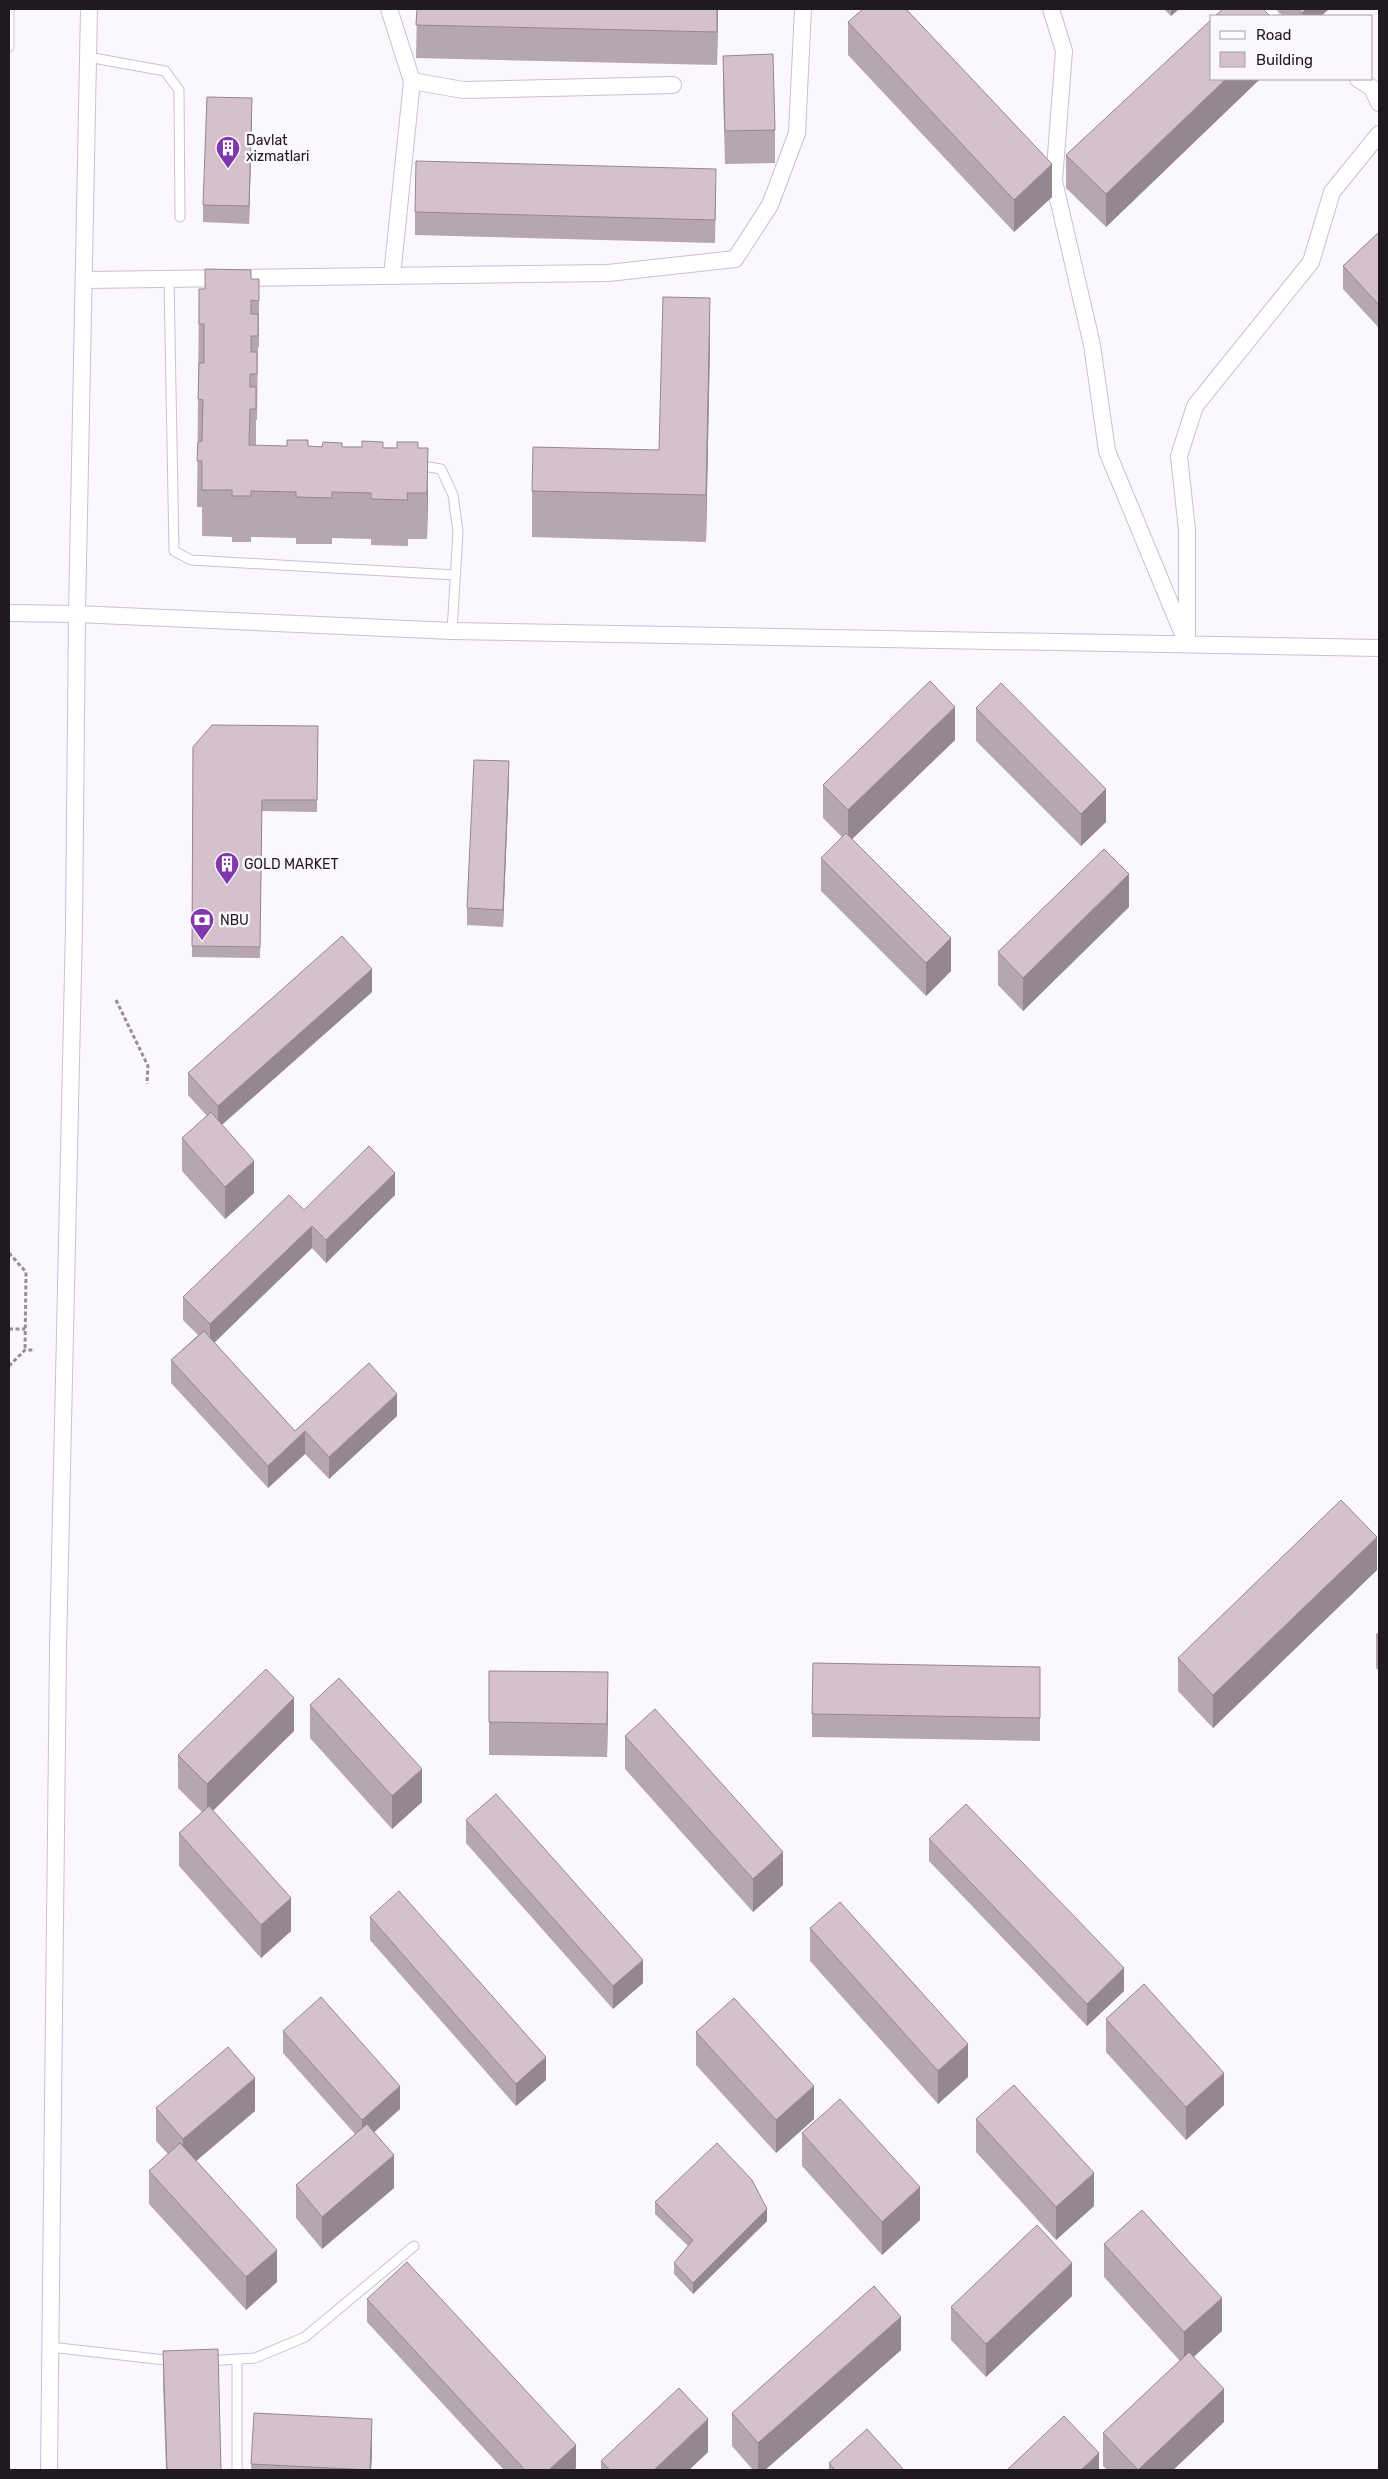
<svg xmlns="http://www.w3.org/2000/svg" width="1388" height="2479" font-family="Rubik,sans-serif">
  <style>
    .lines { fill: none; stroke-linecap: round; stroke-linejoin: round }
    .lane-casing { stroke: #cac0d1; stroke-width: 11 }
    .street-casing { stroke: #cac0d1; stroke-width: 18 }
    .path { stroke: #949096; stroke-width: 3; stroke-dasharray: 4 2.5; stroke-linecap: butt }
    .lane { stroke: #fff; stroke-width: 9 }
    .street { stroke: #fff; stroke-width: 16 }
    .wall { fill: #b6a6af }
    .shaded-wall { fill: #94878f }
    .building { fill: #d4c1cc; stroke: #94878f }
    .labels { text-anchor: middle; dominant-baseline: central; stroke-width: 5; stroke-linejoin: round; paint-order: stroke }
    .poi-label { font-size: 14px; fill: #1e1a20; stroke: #fbf7fe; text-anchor: start }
  </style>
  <rect width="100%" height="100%" fill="#fbf7fe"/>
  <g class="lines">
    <defs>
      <path id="lane" d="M9,47V9
        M88,57L165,71L179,90L180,217
        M169,279L174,551L191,560L455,575
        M417,465L441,469L453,495L458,532L452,631
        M50,2347L174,2361
        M237,2359V2470
        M207,2361L255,2358L305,2337L414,2246"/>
      <path id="street" d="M389,9L412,81L463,90L673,85
        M1051,9L1064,51L1054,181L1092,345L1107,451L1187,644
        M1264,9L1271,16
        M1358,79L1372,88L1379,103
        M392,276L412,81
        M85,280L608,273L735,259L770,205L797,133L803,9
        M9,613L77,614L452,631L1379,648
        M1187,636V530L1179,456L1195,406L1311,262L1332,192L1379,134
        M49,2470L58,1649L74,926L77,614L89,9"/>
    </defs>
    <use href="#lane" class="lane-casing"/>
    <use href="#street" class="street-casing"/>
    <path class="path" d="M116,1000L148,1066L147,1084
      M9,1253L26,1272L25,1350
      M9,1329H25
      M9,1366L25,1350H35"/>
    <use href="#lane" class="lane"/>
    <use href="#street" class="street"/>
  </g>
  <path class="wall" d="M417,9H718L717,65L416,58Z
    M1164,9H1179L1171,16Z
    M1276,9H1329L1321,16H1283Z
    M848,22L1052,197L1014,232L848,55Z
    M723,56L775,130V163L725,164L723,89Z
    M1212,79H1260L1106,227L1066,188V155Z
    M252,115L249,224L203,222V205Z
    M716,191L715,243L415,235V212Z
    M1379,232V328L1343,289V266Z
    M251,279H259V347H258L257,420H256V446L418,448L428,494L427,539H408V546L371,545V539L332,538V544H296V538L251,537V542H232V537L202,536V507H197L199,289H205Z
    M710,344L706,542L532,537V491L659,450Z
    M976,708L1106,822L1081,846L976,741Z
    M318,726L317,812L262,811L260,958L192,957L193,747Z
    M955,740L852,839L951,971L926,996L821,891V858L842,837L823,818V785Z
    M509,779L503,927L467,925V908Z
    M1129,907L1023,1011L998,985V952Z
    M372,992L222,1125L254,1193L225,1219L182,1171V1138L207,1116L188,1095V1073Z
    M395,1195L326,1263L312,1248L214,1342L295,1431L397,1416L329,1479L305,1454L268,1488L171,1383V1360L198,1335L183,1320V1297L304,1210Z
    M1377,1570L1213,1728L1178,1691V1658Z
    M1379,1632V1671L1376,1668V1635Z
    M1040,1667V1741L812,1737V1714Z
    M489,1671L608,1705L607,1757L489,1755Z
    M310,1705L422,1802L392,1829L310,1738Z
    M294,1731L213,1811L291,1931L261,1958L179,1866V1833L202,1812L178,1788V1755Z
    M625,1736L783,1885L753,1912L625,1769Z
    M466,1820L643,1983L613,2009L466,1843Z
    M929,1839L1124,1991L1087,2026L929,1861Z
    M370,1917L546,2080L516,2106L370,1940Z
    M810,1928L968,2077L938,2104L810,1961Z
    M1106,2019L1224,2105L1186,2140L1106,2052Z
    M283,2031L400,2109L374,2132L394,2188L322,2249L296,2218V2185L355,2134L283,2053Z
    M696,2032L814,2119L776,2153L696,2065Z
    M156,2108L255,2111L196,2161L277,2282L246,2310L149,2204V2171L168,2154L156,2141Z
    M976,2119L1094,2206L1056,2240L976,2152Z
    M802,2133L920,2220L882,2255L802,2166Z
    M655,2202L767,2221L693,2294L674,2274V2263L688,2246L655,2214Z
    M1104,2244L1222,2331L1194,2357L1224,2422L1173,2470H1107L1103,2466V2433L1180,2361L1104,2277Z
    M1072,2296L986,2377L951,2340V2307Z
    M367,2299L576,2468L573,2470H504L367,2322Z
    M901,2350L765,2470H753L732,2446V2413Z
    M163,2351L221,2470H166L163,2384Z
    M254,2413L372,2452L371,2470H251Z
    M708,2452L689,2470H601V2461Z
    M829,2463L904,2470H829Z"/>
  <path class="shaded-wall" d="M717,9H718L717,65Z
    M1171,9H1179L1171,16Z
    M1306,9H1329L1321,16H1302V13Z
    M1226,79H1260L1106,227V194Z
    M252,98V115L249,224V206Z
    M1052,164V197L1014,232V200Z
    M710,298V344L706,542V495Z
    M428,448V494L427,539V493Z
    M955,707V740L848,843V810Z
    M509,761V779L503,927V910Z
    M1106,789V822L1081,846V814Z
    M1129,874V907L1023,1011V978Z
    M951,938V971L926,996V963Z
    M372,969V992L218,1128V1106Z
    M254,1161V1193L225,1219V1187Z
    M395,1173V1195L326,1263V1240Z
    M312,1226V1248L210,1347V1324Z
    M397,1394V1416L329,1479V1457Z
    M305,1431V1454L268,1488V1466Z
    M1377,1537V1570L1213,1728V1695Z
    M608,1672V1705L607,1757V1724Z
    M294,1698V1731L207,1816V1784Z
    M422,1769V1802L392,1829V1796Z
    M783,1852V1885L753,1912V1879Z
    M291,1898V1931L261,1958V1925Z
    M643,1960V1983L613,2009V1986Z
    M1124,1968V1991L1087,2026V2004Z
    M968,2044V2077L938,2104V2071Z
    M546,2057V2080L516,2106V2084Z
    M1224,2073V2105L1186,2140V2107Z
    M255,2078V2111L183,2172V2139Z
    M400,2086V2109L362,2143V2120Z
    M814,2086V2119L776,2153V2120Z
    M394,2155V2188L322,2249V2217Z
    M1094,2173V2206L1056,2240V2207Z
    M920,2187V2220L882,2255V2222Z
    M767,2209V2221L693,2294V2283Z
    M277,2250V2282L246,2310V2277Z
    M1072,2263V2296L986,2377V2344Z
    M1222,2298V2331L1184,2365V2332Z
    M901,2317V2350L765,2470H758V2443Z
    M1224,2389V2422L1173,2470H1138Z
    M372,2419V2452L371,2470H370Z
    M708,2419V2452L689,2470H654Z
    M576,2445V2468L573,2470H549Z
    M1099,2453V2470H1081Z"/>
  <path class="building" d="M417,9H717V32L416,25Z
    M863,9H906L1052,164L1014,200L848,22Z
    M1223,9H1263L1270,16H1215Z
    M1298,9H1306L1302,13Z
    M1212,19V79H1226L1106,194L1066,155Z
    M773,54L775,130L725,131L723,56Z
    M207,97L252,98L249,206L203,205Z
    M416,161L716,169L715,220L415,212Z
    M1379,232V305L1343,266Z
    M205,269L251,270V279H259V301L251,300V314H258V336H251V352H257V374H250V387H256V409H250L249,445L287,446V440H308V446L322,447L323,442L342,443V447H362V441L383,442V448H397V442H418V448H428L427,493H407L408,500L371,499V493L332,492V498L296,497V492L251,491V496H232V490H202V461H197L198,442L202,441L203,400L198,399L199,363H204V324H199V289H205Z
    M663,297L710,298L706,495L532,491L533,447L659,450Z
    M930,681L955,707L848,810L823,785Z
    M1001,683L1106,789L1081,814L976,708Z
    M212,725L318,726L317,800H262L260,947L192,946L193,747Z
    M474,760L509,761L503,910L467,908Z
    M846,833L951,938L926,963L821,858Z
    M1104,849L1129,874L1023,978L998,952Z
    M342,936L372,969L218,1106L188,1073Z
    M211,1112L254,1161L225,1187L182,1138Z
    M369,1146L395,1173L326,1240L312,1226L210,1324L183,1297L289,1195L304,1210Z
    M204,1331L295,1431L369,1363L397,1394L329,1457L305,1431L268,1466L171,1360Z
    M1341,1500L1377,1537L1213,1695L1178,1658Z
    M1379,1632V1638L1376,1635Z
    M813,1663L1040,1667V1718L812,1714Z
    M266,1669L294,1698L207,1784L178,1755Z
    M489,1671L608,1672L607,1724L489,1722Z
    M339,1678L422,1769L392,1796L310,1705Z
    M655,1709L783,1852L753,1879L625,1736Z
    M496,1794L643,1960L613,1986L466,1820Z
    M966,1804L1124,1968L1087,2004L929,1839Z
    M209,1806L291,1898L261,1925L179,1833Z
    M399,1891L546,2057L516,2084L370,1917Z
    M840,1902L968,2044L938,2071L810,1928Z
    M1144,1984L1224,2073L1186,2107L1106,2019Z
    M321,1997L400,2086L362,2120L283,2031Z
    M734,1998L814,2086L776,2120L696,2032Z
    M228,2047L255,2078L183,2139L156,2108Z
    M1014,2085L1094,2173L1056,2207L976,2119Z
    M840,2099L920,2187L882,2222L802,2133Z
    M367,2124L394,2155L322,2217L296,2185Z
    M180,2143L277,2250L246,2277L149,2171Z
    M717,2143L752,2180L767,2209L693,2283L674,2263L693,2240L655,2202Z
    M1142,2210L1222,2298L1184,2332L1104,2244Z
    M1037,2225L1072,2263L986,2344L951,2307Z
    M407,2262L576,2445L549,2470H525L367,2299Z
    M874,2286L901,2317L758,2443L732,2413Z
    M218,2349L221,2470H167L163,2351Z
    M1189,2352L1224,2389L1138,2470L1103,2433Z
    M679,2388L708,2419L654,2470H610L601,2461Z
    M254,2413L372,2419L370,2470L251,2464Z
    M1064,2416L1099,2453L1081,2470H1007Z
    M867,2429L904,2470H835L829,2463Z"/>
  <defs>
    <symbol id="building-pin" viewBox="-11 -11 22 30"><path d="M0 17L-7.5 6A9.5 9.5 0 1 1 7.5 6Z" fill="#7e38ab" stroke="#fbf7fe"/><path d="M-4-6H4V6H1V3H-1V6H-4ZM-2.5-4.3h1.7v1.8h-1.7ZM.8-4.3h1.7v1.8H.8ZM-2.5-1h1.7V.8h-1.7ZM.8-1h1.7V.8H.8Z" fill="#fff"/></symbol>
    <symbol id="bank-pin" viewBox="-11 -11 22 30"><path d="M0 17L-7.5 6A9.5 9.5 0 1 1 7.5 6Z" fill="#7e38ab" stroke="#fbf7fe"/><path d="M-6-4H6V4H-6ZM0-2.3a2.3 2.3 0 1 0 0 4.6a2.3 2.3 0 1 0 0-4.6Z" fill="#fff"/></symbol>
  </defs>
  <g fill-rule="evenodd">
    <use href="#building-pin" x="214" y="134" width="28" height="38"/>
    <use href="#building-pin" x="213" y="850" width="28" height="38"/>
    <use href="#bank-pin" x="188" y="906" width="28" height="38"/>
  </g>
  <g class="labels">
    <g class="poi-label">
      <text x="246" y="140">Davlat<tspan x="246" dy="16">xizmatlari</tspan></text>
      <text x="244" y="864">GOLD MARKET</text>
      <text x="220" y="920">NBU</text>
    </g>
  </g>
  <rect width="1388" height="2479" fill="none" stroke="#1e1a20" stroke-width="20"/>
  <rect x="1210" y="15" width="162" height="65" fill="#fbf7fe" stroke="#a39fa5"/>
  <rect x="1220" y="31" width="25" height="8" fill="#ffffff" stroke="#a39fa5"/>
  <text x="1256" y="40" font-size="15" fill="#1e1a20">Road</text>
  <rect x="1220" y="52" width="25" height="15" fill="#d4c1cc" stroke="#a39fa5"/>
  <text x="1256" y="65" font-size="15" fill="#1e1a20">Building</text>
</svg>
